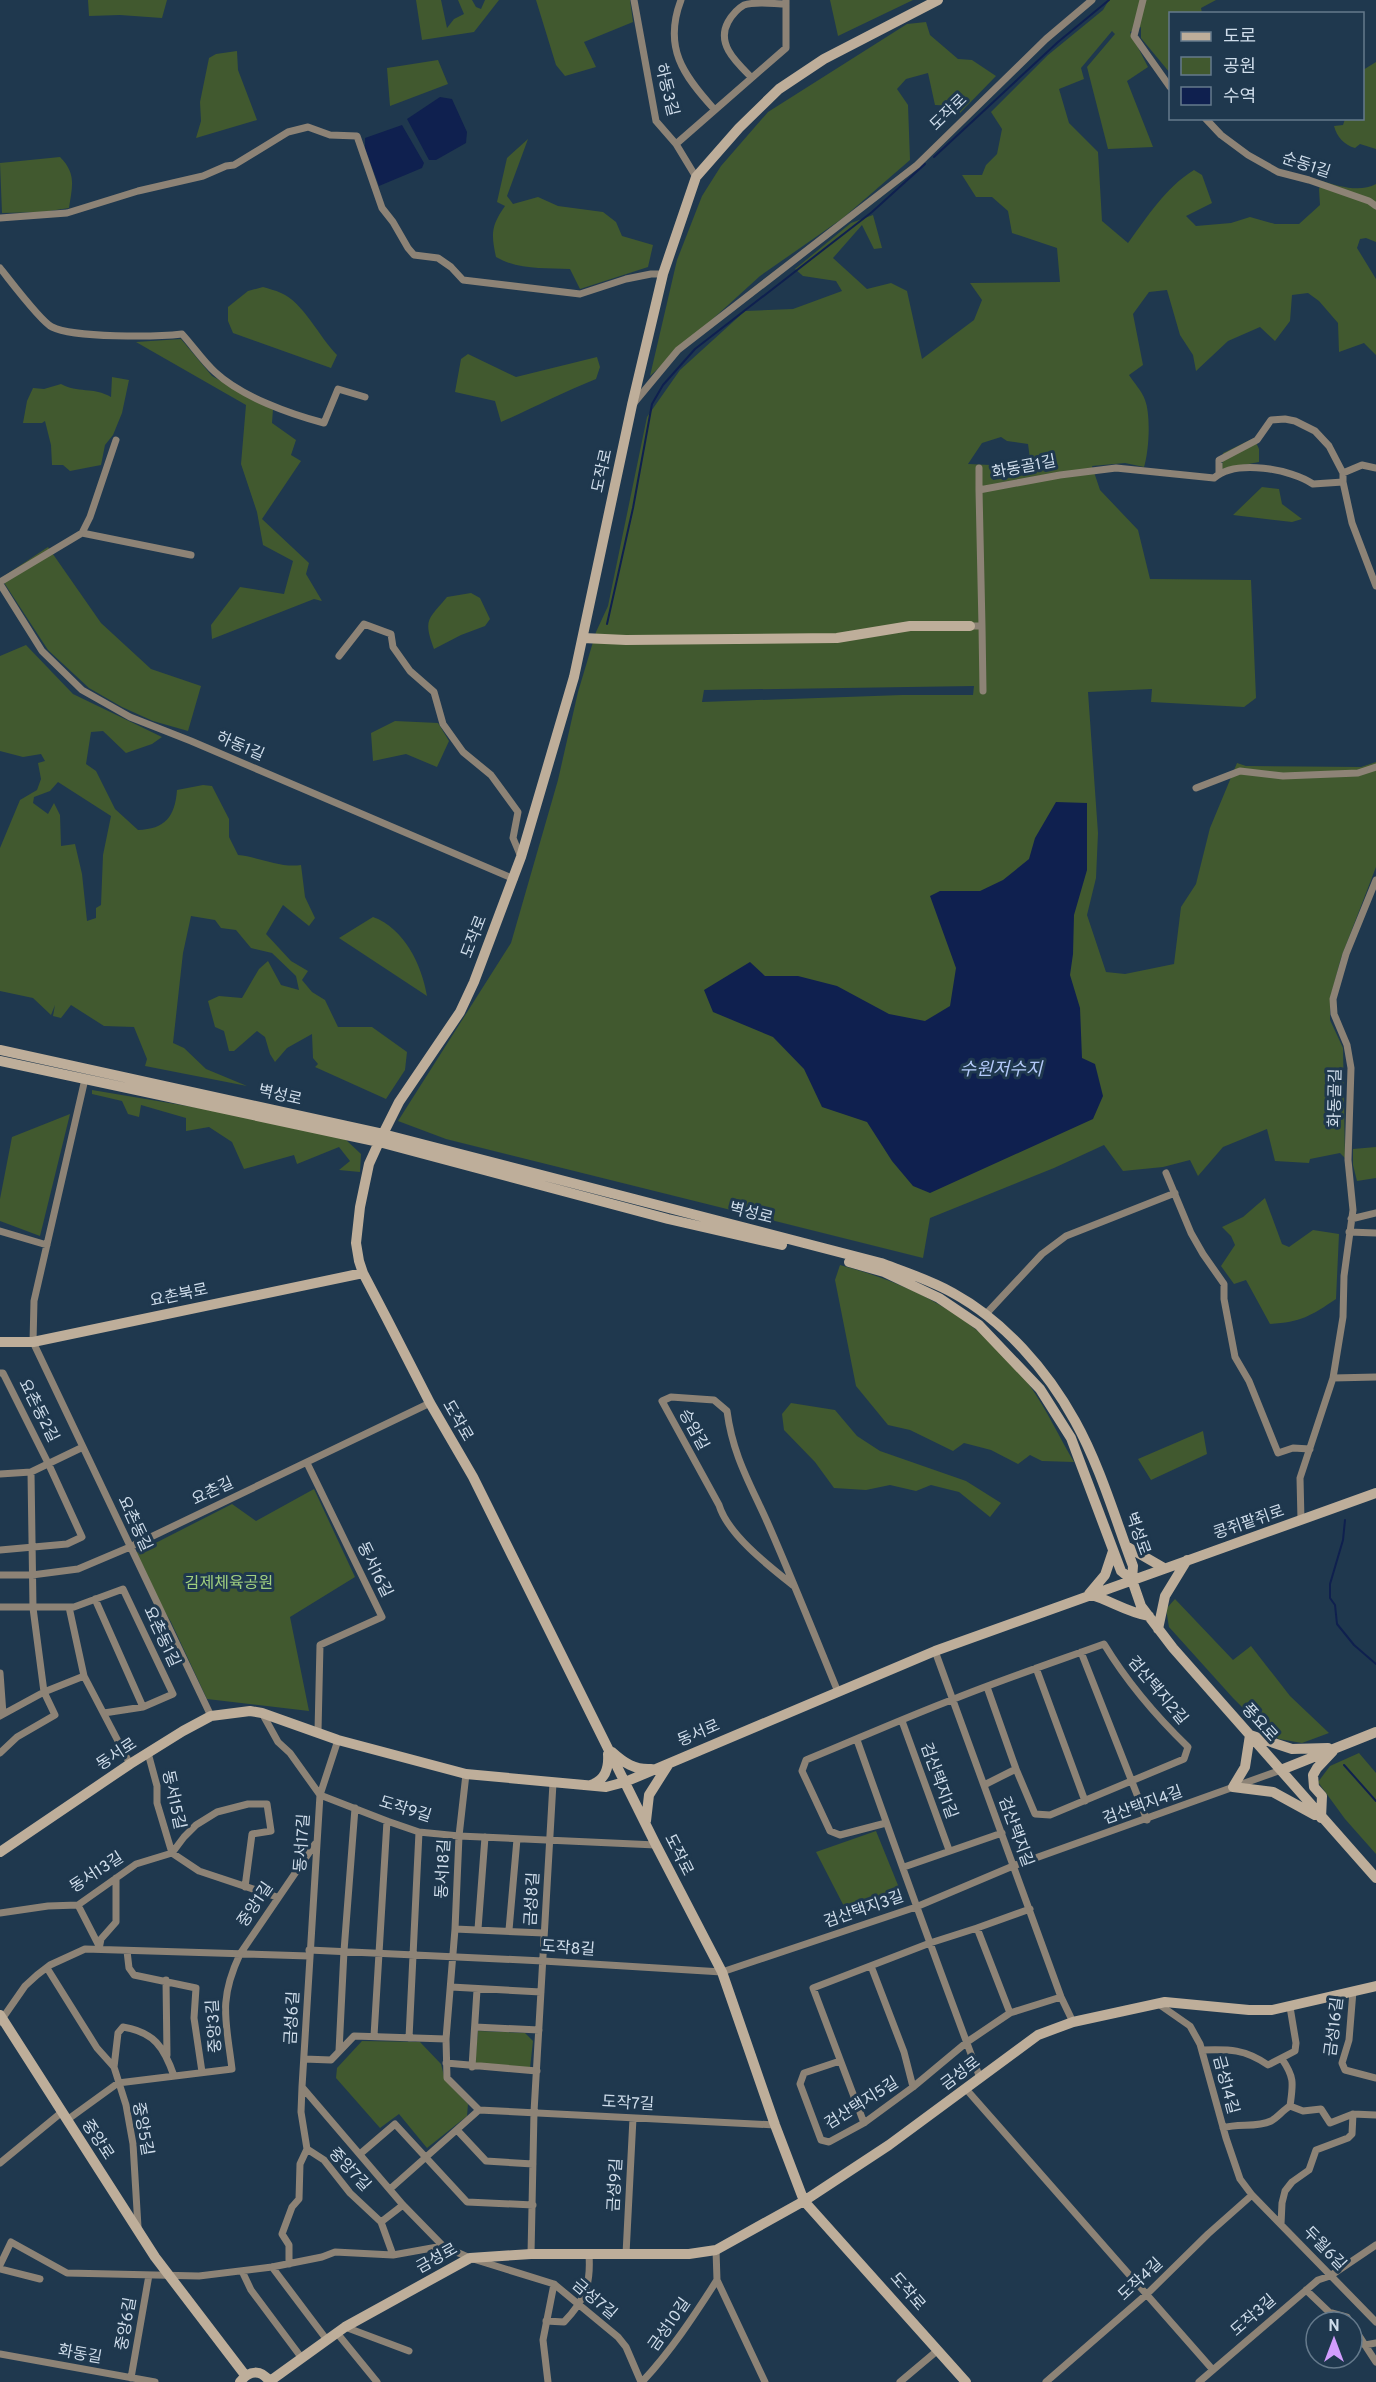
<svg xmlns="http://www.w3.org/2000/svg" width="1376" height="2382" font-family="Overpass,'Noto Sans KR',sans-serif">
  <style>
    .green { fill: #41592f; fill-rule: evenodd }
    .water { fill: #0f204f }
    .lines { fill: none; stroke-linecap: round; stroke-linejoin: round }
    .stream { stroke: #0f204f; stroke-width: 2 }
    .street { stroke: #8d8376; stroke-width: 7 }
    .secondary { stroke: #beae9a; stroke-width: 10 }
    .labels { text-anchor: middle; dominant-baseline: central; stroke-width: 6; stroke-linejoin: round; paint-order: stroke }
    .street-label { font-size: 16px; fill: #cedcea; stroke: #1f384e }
    .park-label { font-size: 16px; fill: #a0cf7f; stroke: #1f384e }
    .water-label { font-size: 18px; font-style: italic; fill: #b3c9f9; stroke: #1f384e }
  </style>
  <rect width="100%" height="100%" fill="#1f384e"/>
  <path class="green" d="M88,0H167L162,18L120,15L89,16Z
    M416,0H441L447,28L454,19L464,14L458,0H472L476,7L481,9L485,0H499L474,32L422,40Z
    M536,0H630L633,22L584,42L596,67L565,76L556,65Z
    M830,0H913L838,36Z
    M1109,0H1216L1201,8L1202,13L1170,14V73L1141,38V27L1130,32L1148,67L1127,81L1153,147L1108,149L1087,67L1115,34L1112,31L1081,68L1084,79L1059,89L1069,123L1098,152L1102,221L1128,243C1148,216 1165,188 1194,170L1202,175L1212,203L1186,216L1196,226L1231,223L1250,217L1275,224H1299L1320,205L1319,189L1322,181C1338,186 1360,193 1376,184V242L1366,238L1360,239L1357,248L1376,279V355L1364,343L1339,352L1338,323L1319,301L1308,293L1292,295L1290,321L1275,341L1260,327L1228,341L1196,371L1193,355L1180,335L1167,290L1149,292L1133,314L1143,365L1129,375C1134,383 1142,391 1145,400C1151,415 1149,452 1144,467L1125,463L1092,466L1100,490L1138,530L1150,579L1251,580L1256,698L1244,707L1151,702L1152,689L1088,692L1098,833L1096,878L1087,915L1106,972L1125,974L1174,964L1181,907L1196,884L1210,828L1237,763L1246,766L1361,767L1376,762V867L1341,958L1330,999V1020L1343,1048L1345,1158L1340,1153L1310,1159L1309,1163L1275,1161L1267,1129L1223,1147L1198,1176L1190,1160L1163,1167L1123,1171L1104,1145L1054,1168L930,1218L923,1258L446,1139L398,1121L511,943L558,780L578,692L596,632L608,606L647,417L680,370L745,311L793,309L842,291L836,281L803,276L795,269L851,223L873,215L882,248L874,249L862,225L833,258L867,289L891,283L907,291L922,359L974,320L982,300L970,283L1060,282L1057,248L1012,233L1008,211L992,197H976L962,175H982L986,165L997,154L1002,129L991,112L1048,55L1103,10ZM1001,437L1007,441L1028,444L1032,474L993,480L991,465L968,464L982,443ZM974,686L973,695H902L702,702L704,690Z
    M926,22L930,35L958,59L972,60L996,76L960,113L957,106L935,105L928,73L906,79L897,89L908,105L910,160L843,218L760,276L650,376L677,260L702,196L721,166L768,112L907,24Z
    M237,51L238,70L257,120L196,138L201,121L200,102L209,58L216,54Z
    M438,60L448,84L390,106L387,68Z
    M1376,62V149L1360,144L1355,148C1344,145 1337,137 1334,126L1343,125L1345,119L1362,118L1363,70Z
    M528,139L507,196L513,204L538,197L558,206L603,212L616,222L622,236L653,245L648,267L580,289L570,269C545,268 518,270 496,257C491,234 491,226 505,206L497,202L507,158Z
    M60,157C77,174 72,187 69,208L43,212L2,213L0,163Z
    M263,287C269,289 275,290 281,293C303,302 320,338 337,355L331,368L233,333L228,321V307L248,291Z
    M181,339L212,376L273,409L272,423L296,440L291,455L301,461L262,519L309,563L306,574L322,601L314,599L212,639L211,625L240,587L284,594L293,561L263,545L257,512L241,464L246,405L136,342Z
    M468,354L516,377L597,357L600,367L596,379C563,392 533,408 501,422L495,401L455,392L461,359Z
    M112,377L129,380L122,413L113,435L105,445L101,465L70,471L63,465H52L51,445L45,421L42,423H23L27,401L33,388L44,389L61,384C77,393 94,387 111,397Z
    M1254,438L1259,449V462L1222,469L1223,453Z
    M1262,487L1279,489L1282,504L1302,519L1292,522L1233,515Z
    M48,547L101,623L151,669L201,686L188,731L153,721L122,707L89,688L48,650L1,578Z
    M471,593L480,598L490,619L485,626L461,635L434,649C423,619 428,620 447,597Z
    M26,645L73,694L162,737L152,744L126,753L103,731L91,732L86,764L96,771L115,809L138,830C165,829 175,817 177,790L203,785L212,786L229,819V837L238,855C259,857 280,868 301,865L305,897L315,918L309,926L283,905L266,934L291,961L308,971L302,980L312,992L325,1000L338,1027H372L407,1052L405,1070L386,1099L315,1067L318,1064L313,1058L312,1034L287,1048L275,1062L270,1054L265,1037L257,1031L234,1051H229L224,1031L215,1027L208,1001L219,996L242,998L259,969L268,961L281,985L299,990L296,976L272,953L251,948L236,930L221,928L215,920L191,916L183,953L173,1043L184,1048L206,1069L247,1086L145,1066L147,1059L134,1027L104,1026L71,1005L61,1018L53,1016L55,1005L51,1015L33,998L0,991V848L20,800L37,790L41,779L38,763L45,761L41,754L23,757L0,751V656ZM58,782L111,816L103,855L101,905L96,908V918L87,921L82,874L75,844L61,846L60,815L54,803L48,814L33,803L34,797L50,791Z
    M395,721L438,723L449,741L437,767L406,754L373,761L371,733Z
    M373,917C404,928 422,965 427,996L339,938Z
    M92,1090L211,1110L345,1139L361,1154L360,1172L339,1170L350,1161L339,1147L297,1164L294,1155L244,1169L232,1142L209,1127L186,1131V1118L141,1105L139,1117L128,1114L122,1101L92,1094Z
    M70,1114L40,1236L0,1221V1199L12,1137Z
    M1376,1147V1178L1357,1181L1353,1165V1149Z
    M1265,1198L1282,1244L1289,1247L1313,1230L1339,1234L1336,1299C1311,1316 1301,1322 1270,1324L1246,1280L1234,1284L1221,1266L1235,1245L1231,1236L1222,1227L1243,1217Z
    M840,1265C918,1286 982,1320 1030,1386C1047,1410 1059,1437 1074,1462L1042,1461L1030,1455L1018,1464L991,1450L964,1443L953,1451L910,1430L888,1425L856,1386L835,1280Z
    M791,1403L835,1410L857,1436L880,1451L966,1481L1001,1503L990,1517L959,1492L931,1485L916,1491L890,1485L866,1490L834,1488L815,1462L784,1430L782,1414Z
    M1203,1431L1207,1454L1151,1480L1138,1459Z
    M314,1489L355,1577L290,1617L309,1711L207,1699L171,1622L147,1583L134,1554L232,1504L256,1521Z
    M1175,1599L1233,1660L1251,1646L1290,1696L1329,1733L1302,1743L1279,1739L1258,1723L1233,1698L1169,1627L1166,1609Z
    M1359,1753L1376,1773V1854L1345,1819L1318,1782L1330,1766Z
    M876,1831L904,1900L850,1918L816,1852Z
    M478,2031L525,2033L533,2041L530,2068L475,2063Z
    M362,2041L420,2042L441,2064L445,2080L468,2104L467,2116L427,2148L399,2114L380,2128L336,2078L337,2068Z"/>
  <path class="water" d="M440,97L452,99L467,132L466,143L436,160H429L407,119Z
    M402,125L424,163L422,168L379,186L365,148V138Z
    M1056,802L1087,803V870L1074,915L1073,954L1070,975L1080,1008L1082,1058L1095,1064L1103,1096L1093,1119L930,1193L913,1186L892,1161L867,1122L822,1107L804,1069L773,1037L713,1012L704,990L750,962L765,976H798L837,986L889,1014L925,1021L950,1006L956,968L930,896L940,891H980L1003,880L1029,859L1035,838Z"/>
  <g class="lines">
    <path class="stream" d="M934,157L1058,42L1109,0
      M607,624L633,508L652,404L663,385L695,349L872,212L925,164
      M1345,1520L1343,1540L1330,1584V1598L1335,1605L1337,1624L1354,1645L1376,1664
      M1344,1765L1376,1801"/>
    <path class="street" d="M634,0L656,121L676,144L696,177
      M681,0C663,47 683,75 714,109
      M1143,0L1134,36L1170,87
      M751,77C736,62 716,44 728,22C732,15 737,9 744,5C755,1 774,4 786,4
      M1205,118L1221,135L1248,155L1278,172L1309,180L1369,201L1376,206
      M676,144L786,48V0
      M0,218L67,213L138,191L203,176L226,166L234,165L288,132L308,127L330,135L357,136L382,208L393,222L408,248L414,255L438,258L451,267L463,280L580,294L626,279L651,274H663
      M0,268C9,279 41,322 52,327C74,338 156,337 182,334C193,346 203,361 215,372C242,397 290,414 324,423L338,389L365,397
      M634,403L678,350L917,165L1046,39L1092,0
      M1219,473V460L1257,440L1271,420L1285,419L1295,421L1315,431L1329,446L1343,473V482L1352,523L1376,586
      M1343,473L1362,465L1376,468
      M979,490V468
      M82,533L90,517L116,440
      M0,582L82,533L191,555
      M0,584L42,651L82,690L130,717L191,741L514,879
      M970,626H982L979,490L1060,475L1116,468L1214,478C1236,459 1291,469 1313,484L1343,482
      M982,626L983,691
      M339,656L364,624L391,634L393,647L410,671L434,692L443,724L463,752L491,775L518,812L513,838L521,857
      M1196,788L1240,771L1283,776L1358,773L1376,767
      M85,1079L34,1301L33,1342L211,1716
      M1166,1173L1191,1233L1203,1254L1224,1284V1299L1235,1357L1249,1381L1278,1453L1293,1448L1310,1449
      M1351,1219L1376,1213
      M0,1231L47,1245
      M1349,1232L1376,1233
      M985,1315L1042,1254L1066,1236L1175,1193
      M0,1373H3L49,1465L82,1537L67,1544L0,1550
      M1333,1378L1376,1377
      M307,1463L382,1617L320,1645L318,1731
      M0,1474L31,1472L83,1447
      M1301,1520L1300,1478L1333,1378L1343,1317L1344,1276L1353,1210L1348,1160L1351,1068L1347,1045L1334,1014L1333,999L1346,954L1376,880
      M0,1575H32L78,1569L130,1547L430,1403
      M794,1586C770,1567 728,1535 719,1505L662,1401L671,1397L714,1400L727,1411C733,1457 751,1485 769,1526C793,1581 815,1636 838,1692
      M95,1599L143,1707
      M0,1607H74L123,1589L173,1694L143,1707L104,1713
      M69,1607L84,1676L130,1764
      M935,1651L1061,1997L1073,2022
      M1081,1652L1147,1820
      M1036,1668L1085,1801
      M0,1673L3,1714
      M262,1713L278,1742L290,1753L320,1795L387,1821L419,1832L459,1836L656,1845
      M0,1716L44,1692L84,1676
      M902,1721L949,1850
      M338,1740L320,1795L302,2087L403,2205L443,2246L470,2258L554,2284L618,2337L626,2347L641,2382
      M857,1740C897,1853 938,1966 980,2078
      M0,1753L17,1737L55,1715L44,1692L33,1608L31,1472
      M148,1753L157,1786V1803L172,1853L199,1871L277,1897
      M466,1774L459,1836L455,1929L446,2039L447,2078L479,2110L775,2125
      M984,1785L1016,1769
      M886,1823L840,1835L830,1831L802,1771L806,1760C855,1740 904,1718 954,1699C1004,1679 1054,1662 1104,1644C1127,1682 1156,1716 1188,1747L1184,1759L1050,1815L1035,1814L1016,1769L987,1687
      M904,1867L1002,1833
      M78,1905L99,1946
      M0,1913L48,1906L78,1905L136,1864L172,1853L184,1837L196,1825L217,1812L248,1804H267L271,1831L252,1834L245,1887
      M977,1928L1010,2013
      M455,1929L544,1933
      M478,1929L485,1837
      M509,1930L517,1839
      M99,1949L101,1939L116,1922V1878
      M309,1950L543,1961L722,1972L916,1907L1013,1866L1281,1770
      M127,1951L129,1968L134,1975L196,1988L194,2018L202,2072
      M871,1966L904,2052L913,2087
      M47,1968L97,2048L114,2067L126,2105L133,2144L138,2227
      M166,1980L167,2055
      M451,1987L541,1992
      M1353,1991L1349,2040L1342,2063L1345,2070L1376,2078
      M1157,2003L1190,2026L1200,2044L1226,2138L1240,2179L1252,2195L1376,2322
      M0,2022L25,1986L37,1975L50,1965L85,1949L309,1956
      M475,2027L539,2030
      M374,2036L387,1821
      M409,2038L419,1832
      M1202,2050C1229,2049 1245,2049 1268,2065L1295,2051L1296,2043L1290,2007
      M339,2051L344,1951L355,1808
      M304,2059L331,2060L354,2036L446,2039
      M1282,2059C1295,2078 1293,2084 1290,2106L1303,2111L1321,2109L1330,2123L1353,2114L1376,2115
      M840,2061L804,2073L800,2084L821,2140L829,2142L864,2123L913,2087L967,2042L1010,2013L1061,1997
      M446,2063L537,2071
      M114,2067L118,2033L123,2027C154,2032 164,2047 174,2076
      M472,2067L477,1990
      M302,2087L301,2112L307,2149
      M966,2089L1213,2370
      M67,2120L118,2083L232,2069C226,2020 218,2001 240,1954L315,1844
      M864,2123L813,1988L930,1943L977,1928L1030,1909
      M1223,2128C1238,2123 1257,2128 1271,2121C1277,2118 1283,2110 1290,2106
      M457,2130L486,2161L533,2164
      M307,2149L324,2160L350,2193L381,2222L393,2255
      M360,2154L395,2124L467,2202L533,2205
      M0,2163L62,2112
      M390,2189L479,2110
      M381,2222L403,2205
      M1281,2224L1282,2203L1285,2191L1292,2182L1309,2170L1316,2150L1348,2138L1352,2134L1353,2114
      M716,2250L717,2280L765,2382
      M531,2254L534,2112L553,1783
      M626,2254L633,2118
      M289,2264V2245L282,2234L292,2207L299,2199L300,2164L307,2149
      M0,2265L11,2242L67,2273L199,2276L272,2267L322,2257L335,2252L393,2255L443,2246
      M272,2267L327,2340
      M0,2269L40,2279
      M242,2271L251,2290L301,2357
      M1306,2290L1329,2312L1347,2317L1350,2322
      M546,2321L564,2322C585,2300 591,2285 589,2255
      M1352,2325L1376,2362
      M345,2327L409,2351
      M337,2333L377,2382
      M1365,2345L1376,2343
      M0,2354L155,2382
      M131,2378L149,2275
      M548,2382L543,2340L554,2284
      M642,2382C671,2351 694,2316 717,2280
      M900,2382L938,2350
      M1046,2382L1147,2294L1208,2234L1252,2195
      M1199,2382L1318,2280L1330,2276L1376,2245"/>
    <path class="secondary" d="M938,0L824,59L779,89L739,128L696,177L663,274L632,405L574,677L521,857L474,982L460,1012L399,1102L379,1142L369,1164L360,1207L356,1243L359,1261L363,1273L387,1319L430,1403L473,1477L656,1845L722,1972L775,2125L804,2201L966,2382
      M583,638L626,640L837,638L910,626H970
      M0,1050L383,1134L881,1263C905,1272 930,1280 953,1293C1004,1321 1047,1370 1075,1421C1100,1466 1115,1518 1133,1566L1132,1580L1141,1606L1173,1648L1376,1878
      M0,1061L379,1142L668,1219L782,1245
      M849,1262L884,1272L939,1298L979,1325L1040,1389L1071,1438L1121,1571L1132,1580
      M0,1342H33L363,1273
      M1126,1546L1164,1568
      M1089,1594L1105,1575L1113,1551
      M1092,1595C1111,1601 1129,1613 1149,1616
      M1158,1629L1165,1596L1187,1560
      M1250,1735L1245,1767L1233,1787L1273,1792L1315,1815
      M1250,1735L1292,1749L1328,1748
      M612,1752C624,1763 635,1770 651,1769
      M1281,1770L1376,1732
      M591,1785C605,1780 609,1769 608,1754
      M1321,1818L1322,1796L1314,1787L1313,1775L1317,1768L1333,1751
      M646,1821L649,1795L668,1765
      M0,1852L130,1764L183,1731L211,1716L250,1711L262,1713L338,1740L466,1774L606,1787L625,1782L935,1651L1376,1493
      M0,2015L155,2257L245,2375
      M270,2381L345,2327L470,2258L531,2254H689L716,2250L804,2201L889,2145L1038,2035L1073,2022L1165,2002L1249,2010H1272L1376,1986
      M240,2382C249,2370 261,2369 270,2382"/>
  </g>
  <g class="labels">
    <g class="street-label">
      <text transform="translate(666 90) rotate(76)">하동3길</text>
      <text transform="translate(949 113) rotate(-44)">도작로</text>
      <text transform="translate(1306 166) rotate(18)">순동1길</text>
      <text transform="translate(1024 468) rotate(-11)">화동골1길</text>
      <text transform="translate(603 471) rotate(-78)">도작로</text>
      <text transform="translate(240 747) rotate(23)">하동1길</text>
      <text transform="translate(475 937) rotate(-69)">도작로</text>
      <text transform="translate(280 1096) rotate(13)">벽성로</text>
      <text transform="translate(1336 1098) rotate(-89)">화동골길</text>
      <text transform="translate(751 1214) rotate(14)">벽성로</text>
      <text transform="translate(179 1296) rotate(-12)">요촌북로</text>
      <text transform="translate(38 1411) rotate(63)">요촌동2길</text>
      <text transform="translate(457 1421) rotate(60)">도작로</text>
      <text transform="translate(693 1430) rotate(61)">승암길</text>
      <text transform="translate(213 1492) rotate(-25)">요촌길</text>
      <text transform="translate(1249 1523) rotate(-19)">콩쥐팥쥐로</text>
      <text transform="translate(134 1524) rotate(65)">요촌동길</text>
      <text transform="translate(1137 1534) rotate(70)">벽성로</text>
      <text transform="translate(374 1570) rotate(64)">동서16길</text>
      <text transform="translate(161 1637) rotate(65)">요촌동1길</text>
      <text transform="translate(1157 1691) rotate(50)">검산택지2길</text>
      <text transform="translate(1259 1723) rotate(48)">풍요로</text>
      <text transform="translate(699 1734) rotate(-23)">동서로</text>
      <text transform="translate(117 1755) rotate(-33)">동서로</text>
      <text transform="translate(938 1781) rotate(70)">검산택지1길</text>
      <text transform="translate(173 1800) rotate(78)">동서15길</text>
      <text transform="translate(1143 1806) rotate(-20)">검산택지4길</text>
      <text transform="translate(405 1810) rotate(17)">도작9길</text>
      <text transform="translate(1015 1832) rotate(70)">검산택지길</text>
      <text transform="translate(303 1843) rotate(-86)">동서17길</text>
      <text transform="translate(678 1855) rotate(63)">도작로</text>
      <text transform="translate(444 1869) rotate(-87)">동서18길</text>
      <text transform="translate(97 1873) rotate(-33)">동서13길</text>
      <text transform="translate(533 1899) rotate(-87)">금성8길</text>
      <text transform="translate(256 1905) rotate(-56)">중앙1길</text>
      <text transform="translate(864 1910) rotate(-19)">검산택지3길</text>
      <text transform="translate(568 1949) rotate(4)">도작8길</text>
      <text transform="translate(293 2018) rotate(-87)">금성6길</text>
      <text transform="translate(215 2026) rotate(-93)">중앙3길</text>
      <text transform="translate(1335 2027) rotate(-83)">금성16길</text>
      <text transform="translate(961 2074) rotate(-37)">금성로</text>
      <text transform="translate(1225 2085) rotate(75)">금성14길</text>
      <text transform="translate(628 2104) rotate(3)">도작7길</text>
      <text transform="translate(862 2104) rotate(-32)">검산택지5길</text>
      <text transform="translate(142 2129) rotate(80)">중앙5길</text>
      <text transform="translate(97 2140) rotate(57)">중앙로</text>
      <text transform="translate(349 2170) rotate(47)">중앙7길</text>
      <text transform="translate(616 2185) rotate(-87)">금성9길</text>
      <text transform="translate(1324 2249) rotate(46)">두월6길</text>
      <text transform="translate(437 2259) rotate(-29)">금성로</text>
      <text transform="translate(1141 2280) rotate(-43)">도작4길</text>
      <text transform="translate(907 2292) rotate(49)">도작로</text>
      <text transform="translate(594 2300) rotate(40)">금성7길</text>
      <text transform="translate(1254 2316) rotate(-41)">도작3길</text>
      <text transform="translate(127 2324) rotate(-80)">중앙6길</text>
      <text transform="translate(670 2325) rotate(-55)">금성10길</text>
      <text transform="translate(80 2355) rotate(10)">화동길</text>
    </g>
    <g class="park-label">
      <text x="229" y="1584">김제체육공원</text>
    </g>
    <g class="water-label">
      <text x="1001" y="1070">수원저수지</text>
    </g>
  </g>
  <rect x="1169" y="12" width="195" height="108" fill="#1f384e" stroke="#657a8c" stroke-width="1.5"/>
  <rect x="1181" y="32" width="30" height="9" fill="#beae9a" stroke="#657a8c" stroke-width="1.5"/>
  <text x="1223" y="42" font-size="18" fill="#cedcea">도로</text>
  <rect x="1181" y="57" width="30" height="18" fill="#41592f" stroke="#657a8c" stroke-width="1.5"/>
  <text x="1223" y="72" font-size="18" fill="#cedcea">공원</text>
  <rect x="1181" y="87" width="30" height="18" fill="#0f204f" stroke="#657a8c" stroke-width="1.5"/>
  <text x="1223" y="102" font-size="18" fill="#cedcea">수역</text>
  <g transform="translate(1334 2340)"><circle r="28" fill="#1f384e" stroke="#657a8c" stroke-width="1.5"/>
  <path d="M0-4.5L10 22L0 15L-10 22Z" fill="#d29dfd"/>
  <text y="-9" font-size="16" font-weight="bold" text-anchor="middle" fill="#cedcea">N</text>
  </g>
</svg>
